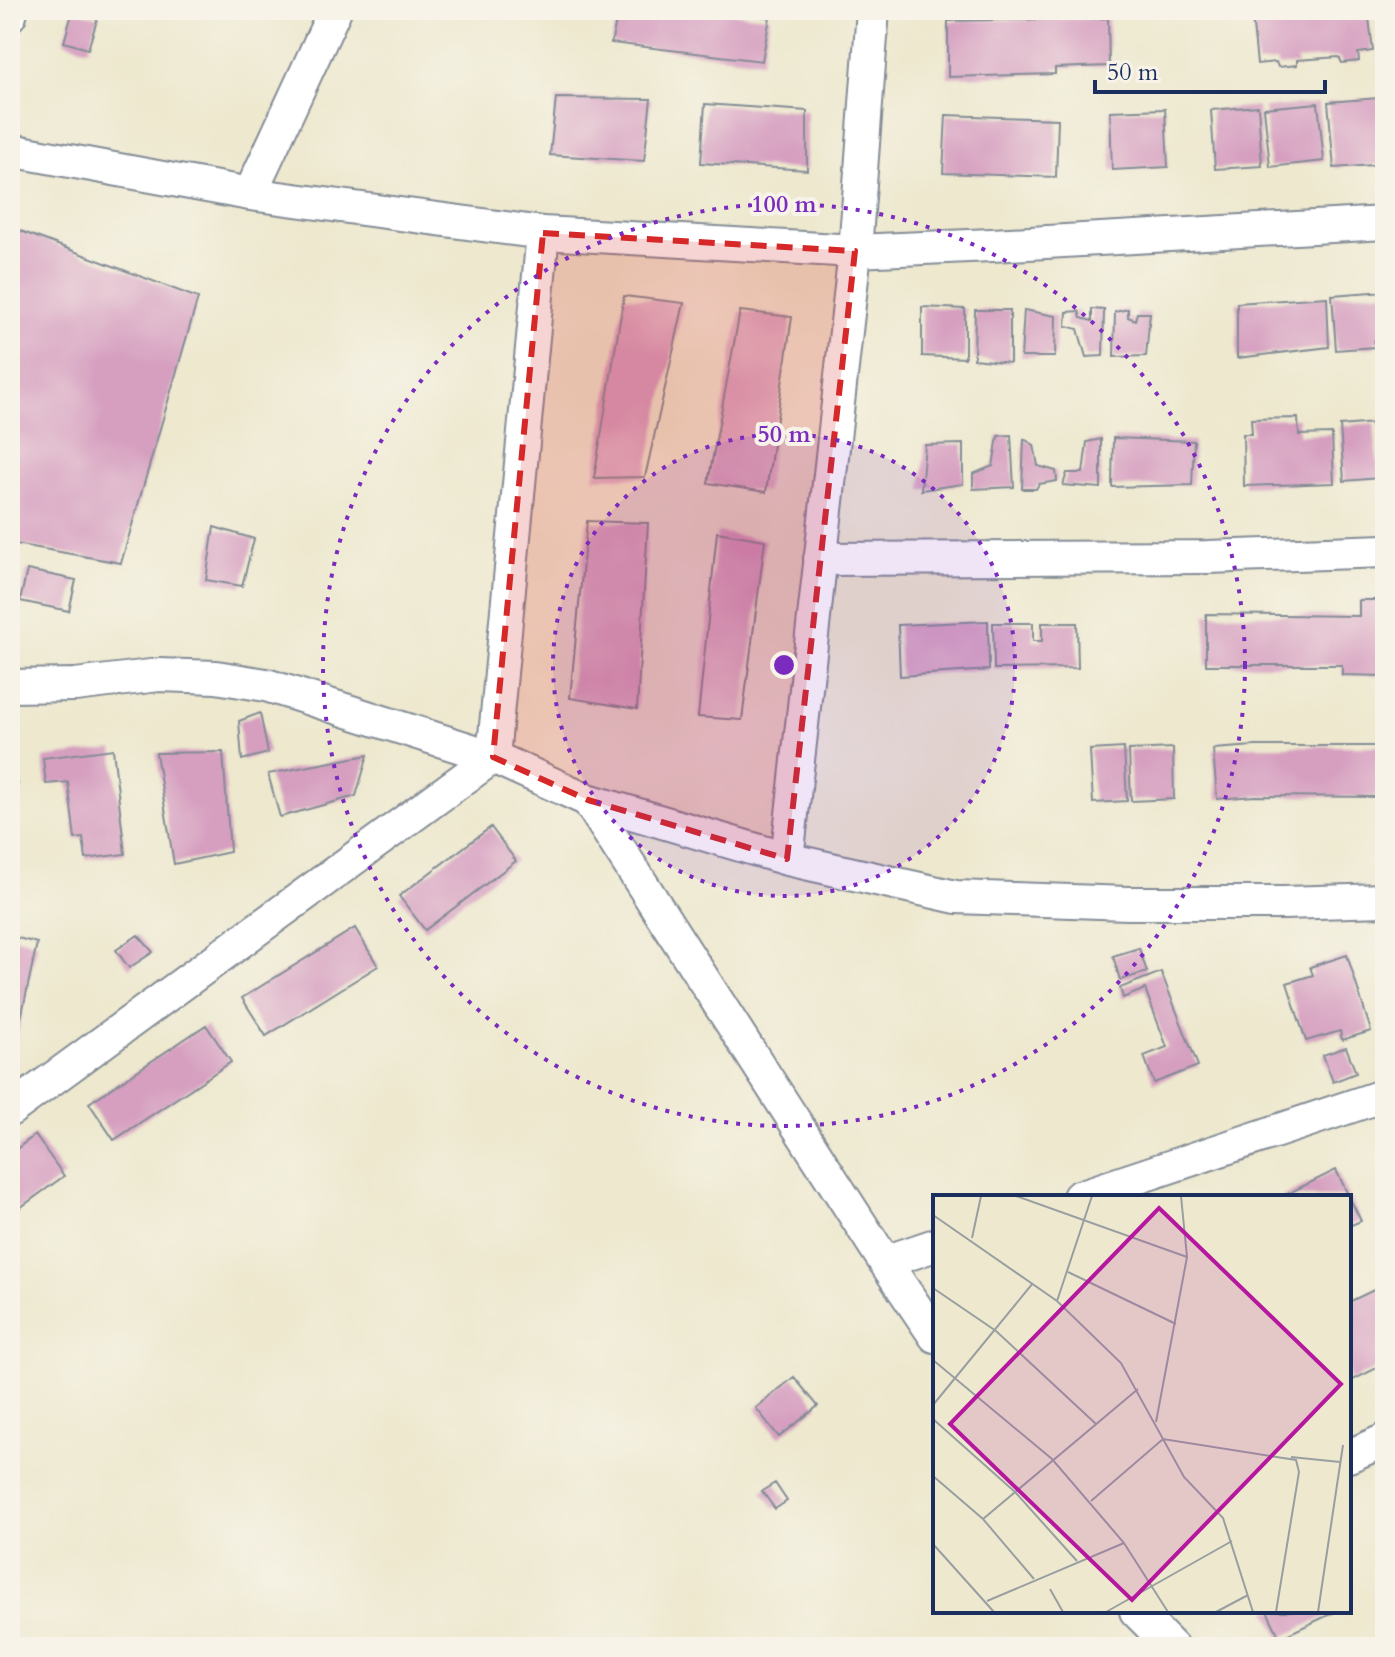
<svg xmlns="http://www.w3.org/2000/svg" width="1395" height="1657" font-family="Cardo,serif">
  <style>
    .building { fill: #d69fc0 }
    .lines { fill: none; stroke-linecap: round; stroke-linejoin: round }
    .street-casing { stroke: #848c96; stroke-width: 36 }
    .street { stroke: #fff; stroke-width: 32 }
    .marked { fill: #d62828; fill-opacity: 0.2; stroke: #d62828; stroke-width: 6; stroke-dasharray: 16 10; stroke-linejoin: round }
    .ring { fill: none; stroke: #7b2cbf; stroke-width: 4; stroke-dasharray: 4 8 }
    .inset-road { fill: none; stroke: #999ea1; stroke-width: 2 }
    .view { fill: #b5179e; fill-opacity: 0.15; stroke: #b5179e; stroke-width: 4 }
    .inset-edge { fill: none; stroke: #1b2f5e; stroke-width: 4 }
    .centre { fill: #7b2cbf; stroke: #f7f3e8; stroke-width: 4 }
    .ring-label { font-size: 24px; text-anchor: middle; font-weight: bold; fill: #7b2cbf; stroke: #f7f3e8; stroke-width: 8; stroke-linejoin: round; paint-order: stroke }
  </style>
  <rect width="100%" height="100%" fill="#f7f3e8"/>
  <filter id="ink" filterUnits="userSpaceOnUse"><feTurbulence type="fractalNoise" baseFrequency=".0125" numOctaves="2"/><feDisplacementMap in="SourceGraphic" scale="16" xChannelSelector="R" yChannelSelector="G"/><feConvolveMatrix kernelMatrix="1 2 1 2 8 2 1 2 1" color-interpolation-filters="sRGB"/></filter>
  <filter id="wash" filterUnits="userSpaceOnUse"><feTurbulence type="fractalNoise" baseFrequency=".006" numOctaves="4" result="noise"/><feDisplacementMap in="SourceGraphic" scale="32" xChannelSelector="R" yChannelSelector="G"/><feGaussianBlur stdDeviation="1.8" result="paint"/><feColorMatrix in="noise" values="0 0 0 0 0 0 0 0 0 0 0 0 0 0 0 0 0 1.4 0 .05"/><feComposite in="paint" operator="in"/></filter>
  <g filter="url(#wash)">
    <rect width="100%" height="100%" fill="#ede8ce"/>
    <g id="blocks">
      <path class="building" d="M73,10L98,17L88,49L64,42Z
        M619,10H697L770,17L762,61L611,43Z
        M1312,10H1368L1373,51L1358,53L1359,61L1342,63L1339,57L1297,60V65L1278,67L1276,62L1257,64L1252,16Z
        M1108,18L1109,66L1055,68V74L948,77V21Z
        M556,98L651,99L644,161L550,155Z
        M1379,98L1385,164L1334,168L1328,102Z
        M1318,103L1324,161L1270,167L1264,108Z
        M705,104L807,111V170L701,163Z
        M1258,106L1262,166L1215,169L1211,110Z
        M1165,109L1168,167L1112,170L1110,111Z
        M946,115L1058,119L1056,177L943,173Z
        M10,227L198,298L121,563L10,543Z
        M1372,292V293L1385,292V340L1374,341L1375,347L1336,350L1332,295Z
        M624,296L684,303L645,477L594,478Z
        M1327,297L1329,347L1237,358V303Z
        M922,307L965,309V358L922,356Z
        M1092,309L1104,310L1103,356L1086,357L1078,329L1066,326L1067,312L1079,311L1081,318L1092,321Z
        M1128,309V317L1135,320L1137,313H1150L1146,356L1114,357L1115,312Z
        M975,310H1010V363L974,359Z
        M1024,310L1056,316L1055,357H1021Z
        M740,311L792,317L766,492L708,483Z
        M1298,418L1299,435L1332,434L1334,483L1244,486L1243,434H1252L1251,419Z
        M1385,418V468H1383L1379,419Z
        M1374,423L1379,478L1344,481L1340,426Z
        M1011,435L1014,487L973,489V474L993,466L998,436Z
        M1113,438L1194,441L1192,485L1112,487Z
        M1024,439L1034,445L1038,466L1056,471L1057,481L1039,484L1036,489H1022Z
        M1101,439V488L1063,485L1067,473H1083L1087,442Z
        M963,444V484L921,490L925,445Z
        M587,521L648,523L637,709L570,698Z
        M214,527L254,539L242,586L206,580Z
        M717,532L765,540L742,720L698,717Z
        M27,570L76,580L69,611L20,601Z
        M1359,600H1385V676L1342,675V665H1206V614L1359,616Z
        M988,621L989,670L900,676L898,625Z
        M993,623H1033V641H1042V623H1077L1078,668L994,669Z
        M260,713L268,753L242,760L239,721Z
        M1255,746H1385V797L1255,796L1217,799L1213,749Z
        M1124,748L1127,801L1093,803L1090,750Z
        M1173,748L1174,799L1131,801L1129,750Z
        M113,749L125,854L86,859L83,838L75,839L68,782L46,784L43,758Z
        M223,752L230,852L174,864L156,753Z
        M368,755L356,796L280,817L268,774Z
        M10,781L18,783L11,815H10Z
        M491,827L516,861L425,930L399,896Z
        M355,928L378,966L266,1036L242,998Z
        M138,935L153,952L129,968L116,950Z
        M10,936L37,943L13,1056L10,1055Z
        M1139,948L1147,972L1120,980L1113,956Z
        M1347,955L1371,1031L1342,1040L1340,1031L1306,1041L1287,983L1313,975L1310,967Z
        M1161,972L1198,1066L1154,1083L1144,1056L1167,1047L1145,989L1123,998L1120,988Z
        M206,1025L231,1062L114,1140L89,1103Z
        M1346,1047L1356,1073L1333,1082L1323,1055Z
        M35,1135L64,1176L10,1215V1154Z
        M1336,1170L1361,1221L1349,1226V1197H1281Z
        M1384,1285L1385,1364L1351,1381L1349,1377V1302Z
        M794,1377L818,1406L779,1437L756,1408Z
        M775,1483L787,1501L775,1509L762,1491Z
        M1267,1611H1337L1280,1638Z"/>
    </g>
  </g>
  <g filter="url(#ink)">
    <use href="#blocks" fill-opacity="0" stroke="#848c96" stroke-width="2"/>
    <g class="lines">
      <defs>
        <path id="street" d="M10,15L11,10
          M10,150L250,194L543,233L855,251L992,245L1385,223
          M250,194L335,10
          M820,559L1207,557L1385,551
          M10,686L75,685L159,675L216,677L266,685L493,757L588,800L787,859L956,897L1128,903H1283L1385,900
          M588,800L885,1262L935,1336
          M787,859L855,251L873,10
          M10,1110L493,757L543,233
          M1079,1197L1385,1095
          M885,1262L935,1245
          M1349,1456L1385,1440
          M1136,1611L1172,1647"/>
      </defs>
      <use href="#street" class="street-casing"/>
      <use href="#street" class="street"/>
    </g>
  </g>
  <path class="marked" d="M543,233L855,251L787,859L588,800L493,757Z"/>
  <circle cx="784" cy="665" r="231" fill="#7b2cbf" fill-opacity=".12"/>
  <g class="ring">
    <circle cx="784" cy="665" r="231"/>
    <circle cx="784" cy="665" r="461"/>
  </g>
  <g transform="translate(933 1195)">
    <rect width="418" height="418" fill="#ede8ce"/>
    <path class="inset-road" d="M83,1L254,62M0,20L124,106L188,168L251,282L290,323L320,417M39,43L48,1M135,77L243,129M0,93L63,136L163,229M124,106L159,1M0,165L119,264L191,348L235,417M0,210L100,88M0,224L82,297L144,366M223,227L254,62L248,1M358,262L407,267M0,281L50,324L101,384M158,306L230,244L363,265L366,277L343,417M50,324L205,194M0,349L61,417M117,394L130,417M54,406L191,348M173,417L299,346M283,417L315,400M385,417L410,250"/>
    <path class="view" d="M226,13L408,189L199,405L17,229Z"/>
    <rect width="418" height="418" class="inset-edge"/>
  </g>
  <circle cx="784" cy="665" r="12" class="centre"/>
  <g class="ring-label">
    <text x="784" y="212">100 m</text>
    <text x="784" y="442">50 m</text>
  </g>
  <rect width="1395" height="1657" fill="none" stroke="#f7f3e8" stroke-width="40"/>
  <path d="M1095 80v12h230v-12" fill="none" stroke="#1b2f5e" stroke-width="4"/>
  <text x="1107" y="80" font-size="24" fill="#1b2f5e" stroke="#f7f3e8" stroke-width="6" paint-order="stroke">50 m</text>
</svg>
